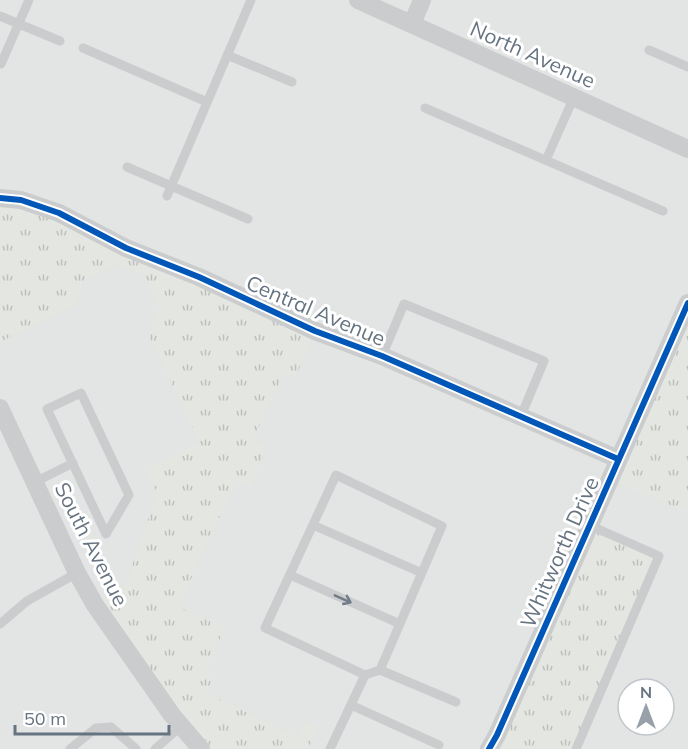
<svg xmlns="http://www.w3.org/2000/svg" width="688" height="749" font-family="Mulish,sans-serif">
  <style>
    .built { fill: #e3e4e4; fill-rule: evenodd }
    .grass { fill: url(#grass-tufts) }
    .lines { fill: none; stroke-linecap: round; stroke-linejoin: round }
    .service { stroke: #cacccd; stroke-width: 9 }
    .minor { stroke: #cacccd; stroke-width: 18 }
    .cycleway-casing { stroke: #fff; stroke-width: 10 }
    .cycleway { stroke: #0057b8; stroke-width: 6 }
    .oneway { stroke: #707d89 }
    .labels { text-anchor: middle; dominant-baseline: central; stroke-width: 6; stroke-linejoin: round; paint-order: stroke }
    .street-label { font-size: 21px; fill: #667481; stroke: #fff }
  </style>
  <defs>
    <pattern id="grass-tufts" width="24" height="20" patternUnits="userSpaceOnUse" patternTransform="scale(1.5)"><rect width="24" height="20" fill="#e4e7e1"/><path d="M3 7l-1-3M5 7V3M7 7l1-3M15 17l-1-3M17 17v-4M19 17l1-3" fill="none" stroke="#bdc0bc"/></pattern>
  </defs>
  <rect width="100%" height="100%" fill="#f4f4f3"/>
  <path class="built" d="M0,0H688V749H0ZM628,689H664V725H628Z"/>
  <path class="grass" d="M0,198L315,331L295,378L284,373L253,439L268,446L249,487L236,481L178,607L225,628L204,673L213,678L206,693L298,737L306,721L318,727L308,749H201L95,605L125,587L157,493L146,469L200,443L149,336L159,308L144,275L119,264L84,280L75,305L0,342Z
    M688,303V512L609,480Z
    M589,525L659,556L576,749H489Z"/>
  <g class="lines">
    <path class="service" d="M0,16L60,41
      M83,48L207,102
      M649,50L688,67
      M227,55L292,82
      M1,64L29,0
      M425,108L663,211
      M546,160L574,97
      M127,167L248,219
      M167,196L251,0
      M382,356L404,304L544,361L521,416
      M81,393L129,495L106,534L47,409Z
      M35,482L73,463
      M313,525L422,573
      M290,575L400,624
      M0,624L27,601L77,573
      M380,670L456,702
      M351,705L439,745
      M70,749L96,728L111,727L136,749
      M155,749L181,726
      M330,749L365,675L380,670L442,526L336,475L265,628L365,675
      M576,749L659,556L589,525"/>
    <path class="minor" d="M358,0L688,149
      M412,24L422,0
      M0,198L21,200L59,213L126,248L199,277L315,331L382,356L618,459
      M0,408L77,573L95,605L172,715L201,749
      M489,749L497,735L688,303"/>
    <defs>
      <path id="cycleway" d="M0,198L21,200L59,213L126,248L199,277L315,331L382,356L618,459
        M489,749L497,735L688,303"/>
    </defs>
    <use href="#cycleway" class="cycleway-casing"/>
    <use href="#cycleway" class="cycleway"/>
  </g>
  <defs><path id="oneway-shaft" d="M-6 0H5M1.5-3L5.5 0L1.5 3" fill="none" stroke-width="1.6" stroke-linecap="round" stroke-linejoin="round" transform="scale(1.5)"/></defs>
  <use class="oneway" href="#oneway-shaft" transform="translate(343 599) rotate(24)"/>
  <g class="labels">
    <g class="street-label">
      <text transform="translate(533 54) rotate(24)">North Avenue</text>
      <text transform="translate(316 310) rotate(23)">Central Avenue</text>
      <text transform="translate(92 544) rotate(63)">South Avenue</text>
      <text transform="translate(559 552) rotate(-66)">Whitworth Drive</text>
    </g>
  </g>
  <g transform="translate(646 707)"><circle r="28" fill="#ffffff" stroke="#c2c7cd" stroke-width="1.5"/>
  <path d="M0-4.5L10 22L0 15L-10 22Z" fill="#98a1a9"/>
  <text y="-9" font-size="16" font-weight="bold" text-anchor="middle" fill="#667481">N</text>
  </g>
  <path d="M15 725v9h154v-9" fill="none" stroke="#667481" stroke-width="3"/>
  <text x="24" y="725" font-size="18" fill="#667481" stroke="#ffffff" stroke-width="4.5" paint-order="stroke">50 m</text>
</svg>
